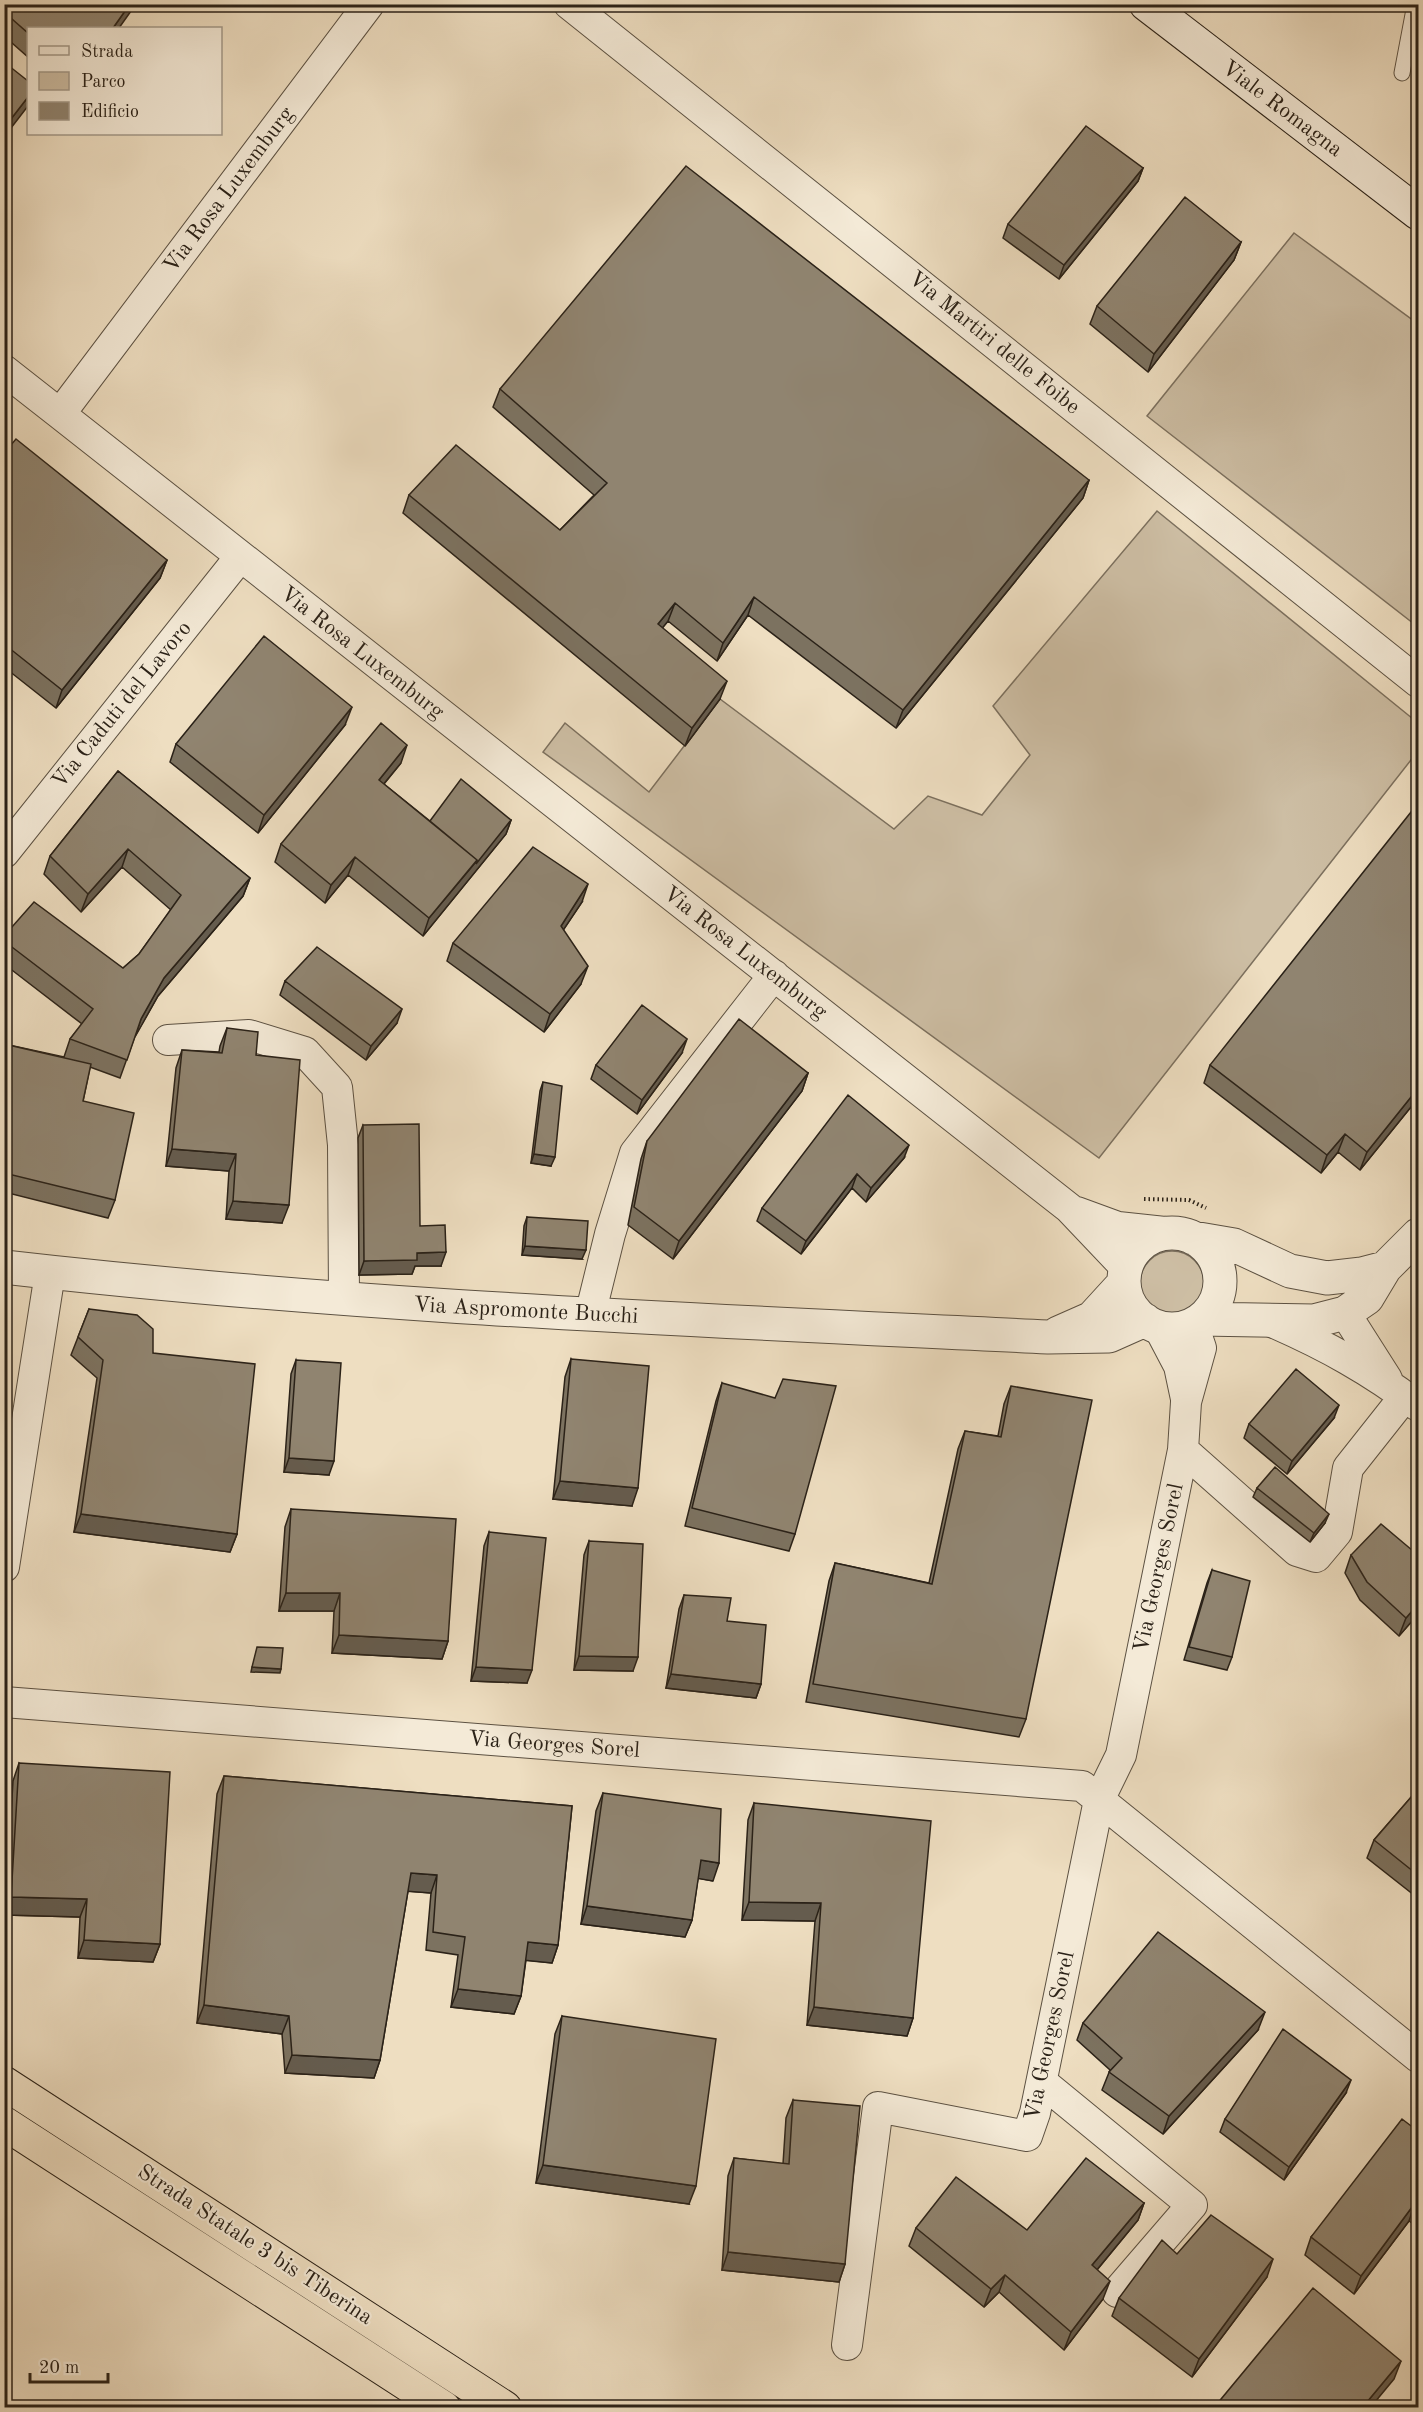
<svg xmlns="http://www.w3.org/2000/svg" width="1423" height="2412" font-family="'Old Standard TT',serif">
  <style>
    .green { fill: #cdbea4; stroke: #7c705e; stroke-width: 1.5 }
    .lines { fill: none; stroke-linecap: round; stroke-linejoin: round }
    .service-casing { stroke: #5c5142; stroke-width: 17 }
    .minor-casing { stroke: #5c5142; stroke-width: 32 }
    .tertiary-casing { stroke: #5c5142; stroke-width: 35 }
    .secondary-casing { stroke: #2b2218; stroke-width: 35 }
    .trunk-casing { stroke: #2b2218; stroke-width: 35 }
    .path { stroke: #2b2218; stroke-width: 4; stroke-dasharray: 1.5 3; stroke-linecap: butt }
    .service { stroke: #f4ead7; stroke-width: 15 }
    .minor { stroke: #f4ead7; stroke-width: 30 }
    .tertiary { stroke: #f4ead7; stroke-width: 33 }
    .secondary { stroke: #f4ead7; stroke-width: 33 }
    .trunk { stroke: #eedec1; stroke-width: 33 }
    .wall { fill: #7c7260; stroke: #2b2218; stroke-width: 1.5 }
    .shaded-wall { fill: #655c4e; stroke: #2b2218; stroke-width: 1.5 }
    .building { fill: #908470; stroke: #2b2218; stroke-width: 1.5 }
    .labels { text-anchor: middle; dominant-baseline: central; stroke-width: 4.5; stroke-linejoin: round; paint-order: stroke }
    .street-label { font-size: 22px; fill: #2b2218; stroke: #f4ead7 }
  </style>
  <rect width="100%" height="100%" fill="#eedec1"/>
  <filter id="stains"><feTurbulence type="fractalNoise" baseFrequency=".00333" numOctaves="4"/><feColorMatrix values="0 0 0 0 .2 0 0 0 0 .09 0 0 0 0 .02 0 0 0 .5 -.17"/></filter>
  <radialGradient id="worn" r=".72"><stop offset=".6" stop-color="#630" stop-opacity="0"/><stop offset="1" stop-color="#630" stop-opacity=".3"/></radialGradient>
  <path class="green" d="M1294,233L1418,324V627L1147,416Z
    M1157,511L1418,723V751L1099,1158L543,752L565,723L649,792L720,699L894,829L928,796L982,815L1030,755L993,706Z
    M1140 1283a32 32 0 1 1 64 0a32 32 0 1 1-64 0Z"/>
  <g class="lines">
    <defs>
      <path id="service" d="M1402,73L1415,4"/>
      <path id="minor" d="M369,4L60,414L1069,1208L1126,1268
        M569,4L1418,682
        M4,370L60,414
        M4,853L240,557
        M168,1040L249,1035L305,1052L337,1087L343,1145L344,1298
        M1077,1212L1118,1227L1174,1233
        M1345,1313L1387,1379
        M590,1315L610,1234L635,1153L774,975
        M1272,1322C1327,1346 1370,1370 1418,1406
        M1158,1326L1179,1366L1186,1399
        M1183,1450L1297,1551L1316,1557L1337,1532L1348,1468L1405,1396
        M4,1567L50,1273
        M4,1702L1082,1786L1418,2057
        M1042,2082L1192,2205L1117,2292
        M847,2345L878,2107L1027,2136L1035,2113L1099,1800L1121,1755L1183,1450L1186,1402L1201,1348L1193,1324"/>
      <path id="tertiary" d="M1124 1281a48 48 0 1 1 96 0a48 48 0 1 1-96 0Z
        M1193,1238L1234,1245L1290,1271L1327,1278L1362,1274L1385,1268
        M4,1267C351,1307 700,1320 1048,1337L1109,1336L1145,1320
        M1201,1319L1314,1321L1345,1313L1367,1298L1385,1268L1418,1235
        M1058,1333L1092,1318L1124,1283"/>
      <path id="secondary" d="M1146,4L1418,213"/>
      <path id="trunk" d="M4,2083L505,2408
        M4,2123L444,2408"/>
    </defs>
    <use href="#service" class="service-casing"/>
    <use href="#minor" class="minor-casing"/>
    <use href="#tertiary" class="tertiary-casing"/>
    <use href="#secondary" class="secondary-casing"/>
    <use href="#trunk" class="trunk-casing"/>
    <path class="path" d="M1144,1199L1189,1200L1206,1208"/>
    <use href="#service" class="service"/>
    <use href="#minor" class="minor"/>
    <use href="#tertiary" class="tertiary"/>
    <use href="#secondary" class="secondary"/>
    <use href="#trunk" class="trunk"/>
  </g>
  <path class="wall" d="M4,4L28,28V57L4,36Z
    M1143,168L1138,181L1059,279L1003,238L1008,224Z
    M1241,242L1234,260L1148,372L1090,324L1097,306Z
    M500,389L1089,480L1083,498L896,728L748,615L717,661L668,621L662,628L720,699L685,746L403,513L409,495L560,530L594,495L493,407Z
    M4,453L167,560L160,578L56,708L4,667Z
    M345,725L258,833L170,762L176,744Z
    M401,763L384,784L430,821L511,820L506,834L423,936L348,875L325,903L275,862L281,844Z
    M118,771L250,878L243,896L158,996L135,1036L120,1078L90,1067L83,1101L115,1200L108,1218L4,1192V1044L64,1057L70,1039L82,1024L4,964V936L123,968L139,954L171,910L122,867L81,912L44,874L50,856Z
    M582,902L563,930L581,984L544,1032L447,961L453,943Z
    M285,981L397,1023L366,1060L280,995Z
    M227,1028L256,1055L282,1223L226,1219L229,1171L166,1166L176,1068L182,1050L219,1052L220,1046Z
    M682,1053L637,1114L591,1079L596,1065Z
    M1210,1065L1419,1097L1360,1170L1338,1152L1321,1173L1204,1083Z
    M808,1073L802,1091L673,1259L628,1225L641,1159L647,1141Z
    M543,1082L551,1166L531,1163L540,1091Z
    M363,1125L420,1226L441,1266H415L412,1274L359,1275L358,1138Z
    M904,1158L866,1202L852,1188L801,1254L757,1221L762,1208Z
    M527,1217L582,1259L522,1255L524,1226Z
    M89,1309L153,1353L237,1534L230,1552L74,1532L97,1378L71,1355Z
    M571,1359L632,1506L553,1499L565,1377Z
    M296,1360L329,1475L284,1472L291,1374Z
    M722,1383L795,1534L789,1551L685,1526L716,1401Z
    M1011,1386L1026,1719L1019,1737L806,1702L829,1581L835,1563L929,1583L958,1449L965,1431L998,1436L1004,1404Z
    M1334,1418L1287,1474L1244,1438L1249,1424Z
    M1257,1488L1325,1523L1310,1542L1253,1497Z
    M291,1509L448,1641L442,1659L332,1653L334,1611H279L285,1527Z
    M489,1532L527,1683L471,1681L484,1546Z
    M589,1541L633,1671L574,1670L584,1555Z
    M1351,1555L1419,1613L1399,1636L1360,1600L1345,1573Z
    M1212,1570L1232,1657L1227,1670L1184,1660L1207,1583Z
    M684,1595L727,1621L761,1684L756,1698L666,1688L679,1609Z
    M19,1763L160,1944L153,1962L78,1958L80,1917L5,1915L13,1781Z
    M224,1776L572,1806L558,1945L552,1963L526,1960L521,1996L514,2014L451,2007L458,1955L426,1950L431,1893L408,1891L380,2060L374,2078L285,2073L282,2034L197,2023L217,1794Z
    M1419,1788V1899L1367,1858L1374,1840Z
    M603,1793L713,1881L698,1878L692,1920L685,1937L581,1924L596,1811Z
    M754,1803L913,2018L907,2036L807,2025L815,1921L742,1920L748,1820Z
    M562,2016L689,2204L536,2183L555,2034Z
    M1083,2023L1258,2030L1163,2134L1102,2090L1110,2070L1077,2040Z
    M1346,2093L1284,2180L1220,2132L1225,2119Z
    M793,2100L845,2264L839,2282L722,2270L728,2176L734,2158L783,2164L786,2118Z
    M1419,2132V2228L1409,2221L1354,2294L1305,2255L1311,2237Z
    M1144,2203L1138,2220L1097,2270L1103,2299L1064,2350L999,2292L984,2307L909,2246L916,2228L1027,2230Z
    M1177,2254L1267,2277L1192,2377L1112,2316L1119,2298Z"/>
  <path class="shaded-wall" d="M130,4H136L119,28H113Z
    M28,97V106L4,137V128Z
    M1143,168L1138,181L1059,279L1064,265Z
    M1241,242L1234,260L1148,372L1154,354Z
    M1089,480L1083,498L896,728L903,710Z
    M167,560L160,578L56,708L62,690Z
    M754,597L748,615L717,661L723,643Z
    M675,603L668,621L651,642L658,624Z
    M727,681L720,699L685,746L692,728Z
    M352,707L345,725L258,833L264,815Z
    M407,745L401,763L372,798L379,780Z
    M511,820L506,834L423,936L429,918Z
    M128,849L122,867L81,912L88,894Z
    M355,857L348,875L325,903L331,885Z
    M250,878L243,896L158,996L135,1037L141,1019L164,978Z
    M588,884L582,902L554,944L561,926Z
    M588,966L581,984L544,1032L550,1014Z
    M402,1009L397,1023L366,1060L371,1046Z
    M687,1039L682,1053L637,1114L642,1100Z
    M808,1073L802,1091L673,1259L679,1241Z
    M1419,1087V1097L1360,1170L1367,1152Z
    M1345,1134L1338,1152L1321,1173L1327,1155Z
    M909,1145L904,1158L866,1202L871,1188Z
    M172,1149L236,1154L229,1171L166,1166Z
    M534,1154L555,1157L551,1166L531,1163Z
    M857,1174L852,1188L801,1254L806,1241Z
    M233,1201L289,1205L282,1223L226,1219Z
    M525,1246L586,1250L582,1259L522,1255Z
    M446,1252L441,1266H415L412,1274L359,1275L364,1261L417,1253Z
    M1339,1405L1334,1418L1287,1474L1292,1461Z
    M289,1458L334,1461L329,1475L284,1472Z
    M560,1481L638,1488L632,1506L553,1499Z
    M81,1514L237,1534L230,1552L74,1532Z
    M1329,1514L1325,1523L1310,1542L1314,1533Z
    M286,1593H340L334,1611H279Z
    M1419,1603V1613L1399,1636L1406,1618Z
    M339,1635L448,1641L442,1659L332,1653Z
    M579,1656L638,1657L633,1671L574,1670Z
    M252,1667L281,1669L280,1673L251,1672Z
    M476,1667L532,1670L527,1683L471,1681Z
    M671,1674L761,1684L756,1698L666,1688Z
    M701,1860L719,1863L713,1881L695,1878Z
    M411,1873L437,1875L431,1893L404,1891Z
    M11,1897L87,1899L80,1917L5,1915Z
    M749,1902L821,1903L815,1921L742,1920Z
    M587,1906L692,1920L685,1937L581,1924Z
    M84,1940L160,1944L153,1962L78,1958Z
    M528,1942L558,1945L552,1963L522,1960Z
    M458,1989L521,1996L514,2014L451,2007Z
    M204,2005L289,2016L282,2034L197,2023Z
    M814,2007L913,2018L907,2036L807,2025Z
    M1265,2012L1258,2030L1163,2134L1169,2116Z
    M292,2055L380,2060L374,2078L285,2073Z
    M1351,2080L1346,2093L1284,2180L1289,2167Z
    M543,2165L696,2186L689,2204L536,2183Z
    M1144,2203L1138,2220L1086,2283L1092,2265Z
    M1415,2203L1409,2221L1354,2294L1361,2276Z
    M728,2252L845,2264L839,2282L722,2270Z
    M1273,2259L1267,2277L1192,2377L1199,2359Z
    M1005,2275L999,2292L984,2307L991,2289Z
    M1110,2281L1103,2299L1064,2350L1071,2332Z
    M1401,2361L1394,2379L1370,2408H1362Z"/>
  <path class="building" d="M4,4H130L113,28H28V33L4,12Z
    M4,62L28,81V97L4,128Z
    M1086,126L1143,168L1064,265L1008,224Z
    M686,166L1089,480L903,710L754,597L723,643L675,603L658,624L727,681L692,728L409,495L456,445L560,530L607,483L500,389Z
    M1185,197L1241,242L1154,354L1097,306Z
    M16,439L167,560L62,690L4,644V453Z
    M264,636L352,707L264,815L176,744Z
    M381,723L407,745L379,780L477,860L429,918L355,857L331,885L281,844Z
    M118,771L250,878L164,978L141,1019L127,1060L70,1039L93,1009L4,941V936L34,902L123,968L139,954L181,895L128,849L88,894L50,856Z
    M461,779L511,820L476,864L477,860L430,821Z
    M1419,802V1087L1367,1152L1345,1134L1327,1155L1210,1065Z
    M533,847L588,884L561,926L588,966L550,1014L453,943Z
    M317,947L402,1009L371,1046L285,981Z
    M642,1005L687,1039L642,1100L596,1065Z
    M739,1019L808,1073L679,1241L634,1207L647,1141Z
    M227,1028L258,1032L256,1055L300,1060L289,1205L233,1201L236,1154L172,1149L182,1050L222,1053Z
    M4,1044L91,1064L83,1101L134,1113L115,1200L4,1173Z
    M543,1082L562,1086L555,1157L534,1154Z
    M848,1095L909,1145L871,1188L857,1174L806,1241L762,1208Z
    M419,1124L420,1226L445,1225L446,1252L417,1253V1260L364,1261L363,1125Z
    M527,1217L588,1221L586,1250L525,1246Z
    M89,1309L137,1315L153,1329V1353L255,1364L237,1534L81,1514L103,1360L78,1337Z
    M571,1359L649,1366L638,1488L560,1481Z
    M296,1360L341,1363L334,1461L289,1458Z
    M1296,1369L1339,1405L1292,1461L1249,1424Z
    M783,1379L836,1386L795,1534L692,1508L722,1383L775,1398Z
    M1011,1386L1092,1400L1026,1719L813,1684L835,1563L932,1584L965,1431L1001,1437Z
    M1275,1467L1329,1514L1314,1533L1257,1488Z
    M291,1509L456,1519L448,1641L339,1635L340,1593H286Z
    M1381,1524L1419,1556V1603L1406,1618L1367,1582L1351,1555Z
    M489,1532L546,1538L532,1670L476,1667Z
    M589,1541L643,1544L638,1657L579,1656Z
    M1212,1570L1250,1581L1232,1657L1189,1647Z
    M684,1595L731,1598L727,1621L766,1625L761,1684L671,1674Z
    M257,1647L283,1648L281,1669L252,1667Z
    M19,1763L170,1772L160,1944L84,1940L87,1899L11,1897Z
    M224,1776L572,1806L558,1945L528,1942L521,1996L458,1989L465,1937L433,1932L437,1875L411,1873L380,2060L292,2055L289,2016L204,2005Z
    M1419,1788V1876L1374,1840Z
    M603,1793L721,1809L719,1863L701,1860L692,1920L587,1906Z
    M754,1803L931,1821L913,2018L814,2007L821,1903L749,1902Z
    M1158,1932L1265,2012L1169,2116L1109,2072L1122,2058L1083,2023Z
    M562,2016L716,2039L696,2186L543,2165Z
    M1283,2029L1351,2080L1289,2167L1225,2119Z
    M793,2100L860,2106L845,2264L728,2252L734,2158L789,2164Z
    M1402,2119L1419,2132V2205L1415,2203L1361,2276L1311,2237Z
    M1086,2158L1144,2203L1092,2265L1110,2281L1071,2332L1005,2275L991,2289L916,2228L956,2177L1027,2230Z
    M1211,2215L1273,2259L1199,2359L1119,2298L1162,2240L1177,2254Z
    M1313,2288L1401,2361L1362,2408H1222L1217,2404Z"/>
  <g class="labels">
    <g class="street-label">
      <text transform="translate(1282 109) rotate(37)">Viale Romagna</text>
      <text transform="translate(229 190) rotate(-53)">Via Rosa Luxemburg</text>
      <text transform="translate(994 343) rotate(39)">Via Martiri delle Foibe</text>
      <text transform="translate(362 653) rotate(38)">Via Rosa Luxemburg</text>
      <text transform="translate(122 705) rotate(-51)">Via Caduti del Lavoro</text>
      <text transform="translate(745 953) rotate(38)">Via Rosa Luxemburg</text>
      <text transform="translate(526 1311) rotate(3)">Via Aspromonte Bucchi</text>
      <text transform="translate(1159 1568) rotate(-78)">Via Georges Sorel</text>
      <text transform="translate(554 1745) rotate(4)">Via Georges Sorel</text>
      <text transform="translate(1050 2036) rotate(-78)">Via Georges Sorel</text>
      <text transform="translate(255 2245) rotate(33)">Strada Statale 3 bis Tiberina</text>
    </g>
  </g>
  <rect width="1423" height="2412" fill="none" stroke="#eedec1" stroke-width="24"/>
  <rect x="6" y="6" width="1411" height="2400" fill="none" stroke="#2b2218" stroke-width="3"/>
  <rect x="12" y="12" width="1399" height="2388" fill="none" stroke="#2b2218" stroke-width="1.5"/>
  <rect x="27" y="27" width="195" height="108" fill="#f4ead7" stroke="#a49a8b" stroke-width="1.5"/>
  <rect x="39" y="46" width="30" height="9" fill="#f4ead7" stroke="#a49a8b" stroke-width="1.5"/>
  <text x="81" y="57" font-size="18" fill="#2b2218">Strada</text>
  <rect x="39" y="72" width="30" height="18" fill="#cdbea4" stroke="#a49a8b" stroke-width="1.5"/>
  <text x="81" y="87" font-size="18" fill="#2b2218">Parco</text>
  <rect x="39" y="102" width="30" height="18" fill="#908470" stroke="#a49a8b" stroke-width="1.5"/>
  <text x="81" y="117" font-size="18" fill="#2b2218">Edificio</text>
  <path d="M30 2373v9h78v-9" fill="none" stroke="#2b2218" stroke-width="3"/>
  <text x="39" y="2373" font-size="18" fill="#2b2218" stroke="#f4ead7" stroke-width="4.5" paint-order="stroke">20 m</text>
  <rect width="100%" height="100%" filter="url(#stains)"/>
  <rect width="100%" height="100%" fill="url(#worn)"/>
</svg>
